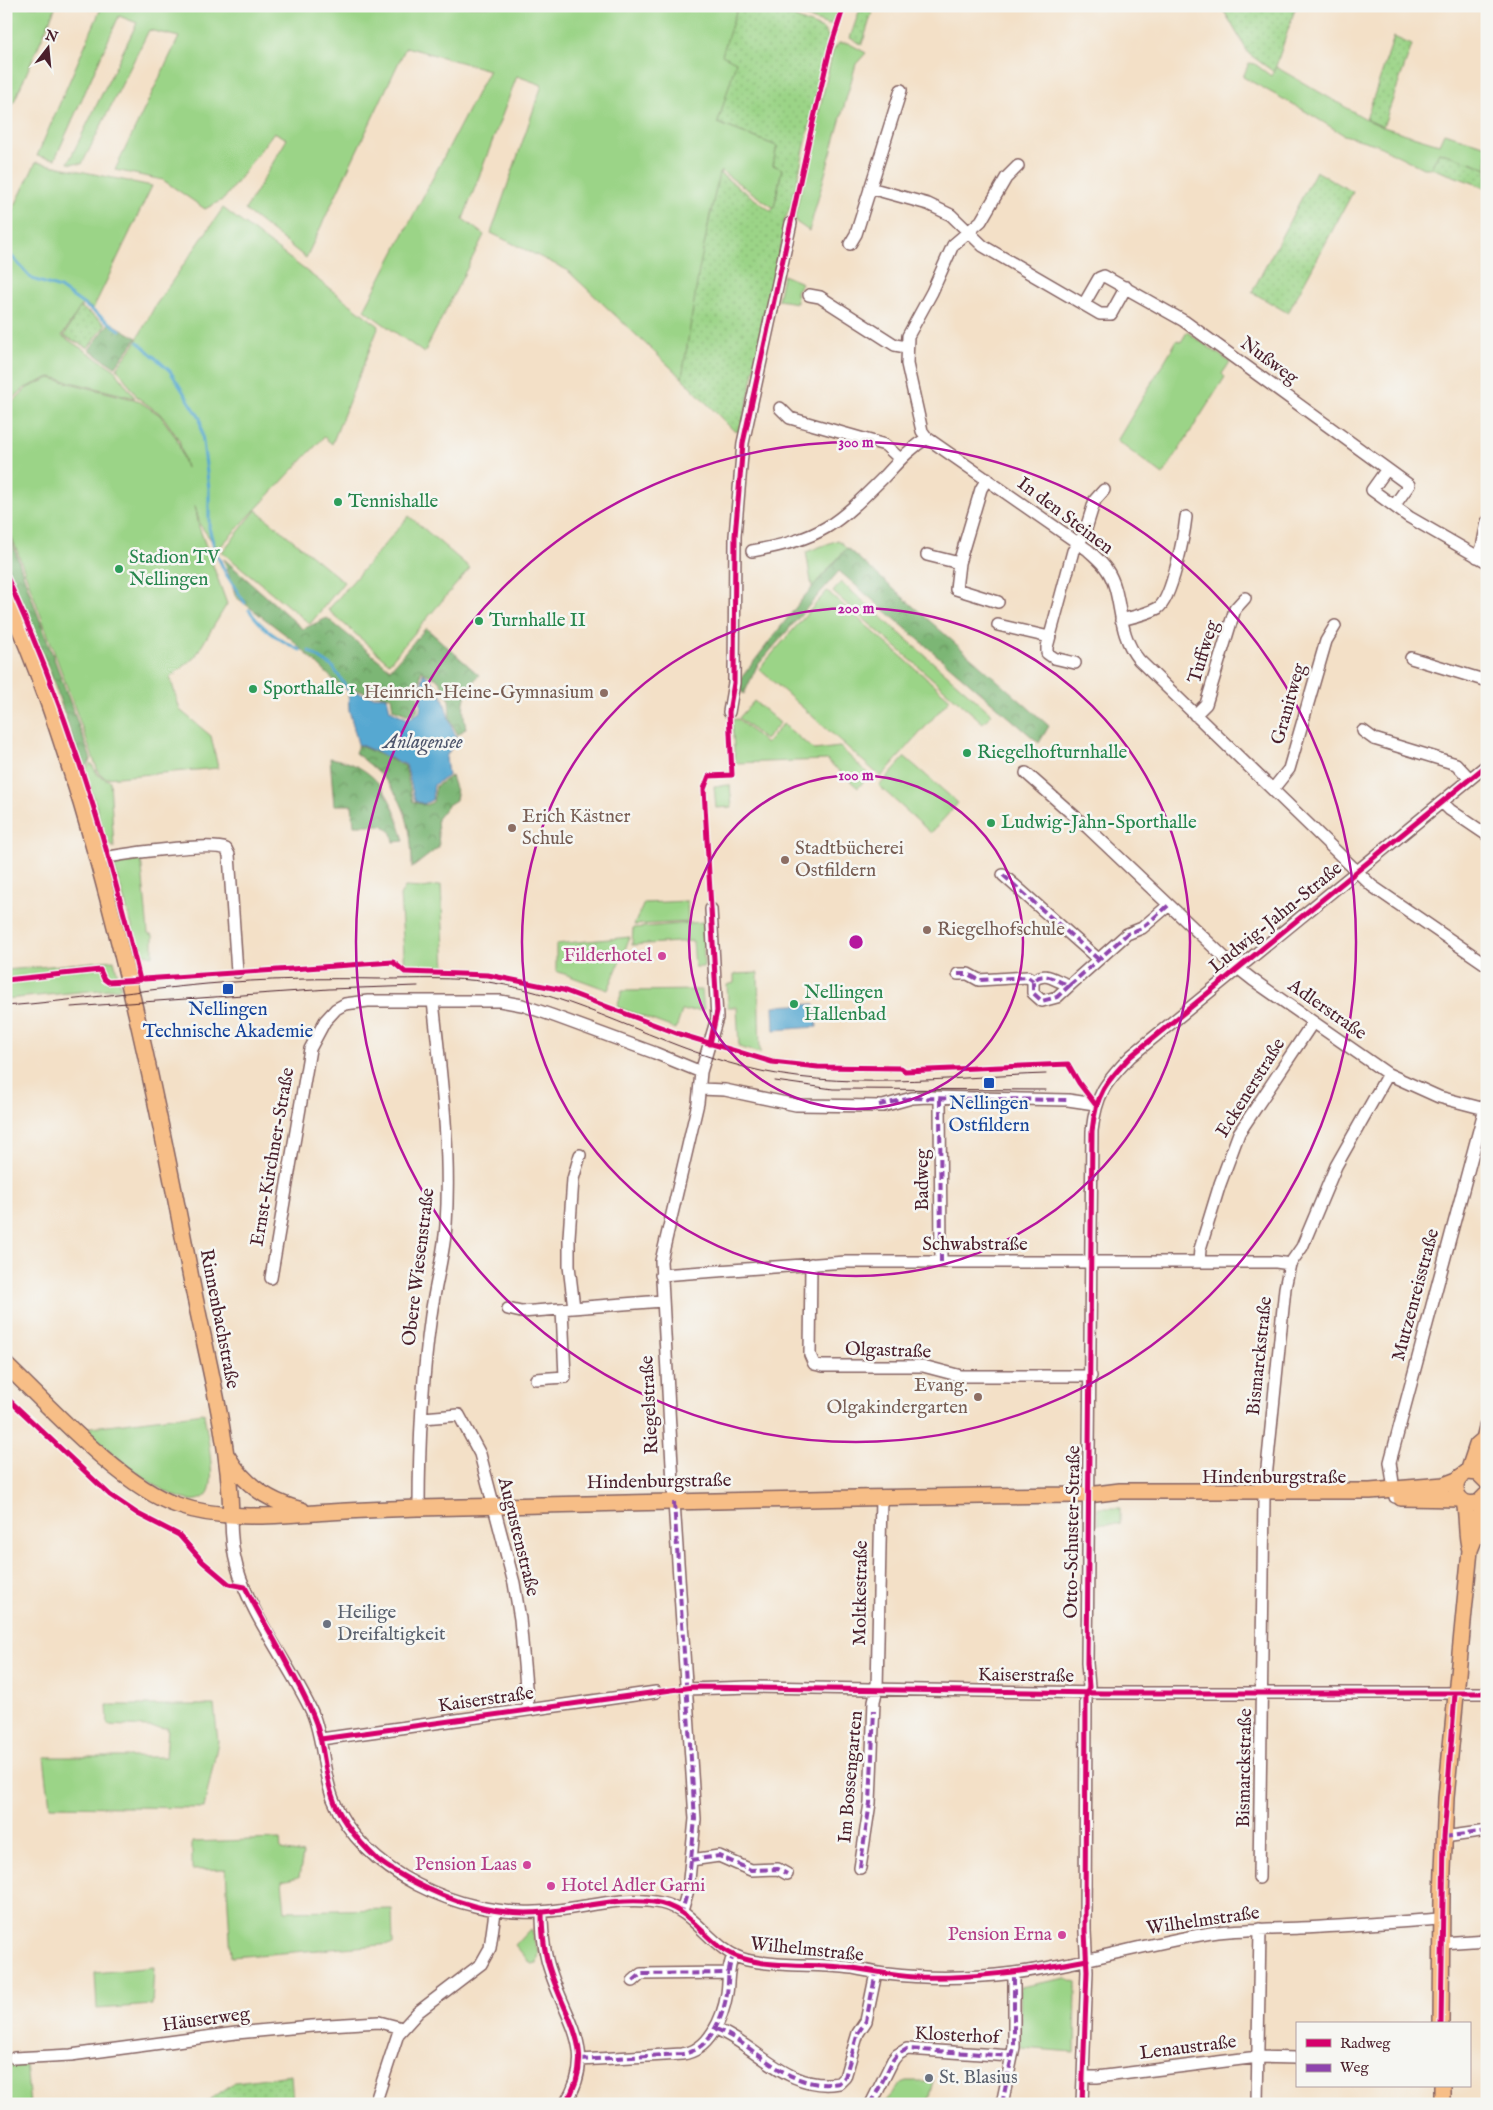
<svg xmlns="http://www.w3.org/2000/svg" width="1493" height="2110" font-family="'IM FELL English',serif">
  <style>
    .green { fill: #9bd487; stroke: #727a59 }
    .forest { fill: url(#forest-crowns); stroke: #636a50 }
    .garden { fill: url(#garden-dots); stroke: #727a59 }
    .water { fill: #56a8d1; stroke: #50647e }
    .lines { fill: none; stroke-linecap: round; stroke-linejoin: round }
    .stream { stroke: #56a8d1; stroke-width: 3 }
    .minor-casing { stroke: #856362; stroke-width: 14 }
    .major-casing { stroke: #856362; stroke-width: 18 }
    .minor { stroke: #fff; stroke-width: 11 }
    .major { stroke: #f7be87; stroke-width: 15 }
    .tram { stroke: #4a1f2b; stroke-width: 1 }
    .quiet { stroke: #8e44ad; stroke-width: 4; stroke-dasharray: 8 4; stroke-linecap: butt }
    .cycleway-casing { stroke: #f6f6f2; stroke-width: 8 }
    .cycleway { stroke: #d6006c; stroke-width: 5 }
    .ring { fill: none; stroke: #b5179e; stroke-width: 2.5 }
    .leisure-dot { fill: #2e9e5b; stroke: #f6f6f2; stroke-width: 2 }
    .education-dot { fill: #8d6e63; stroke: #f6f6f2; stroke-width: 2 }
    .hotel-dot { fill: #d1479c; stroke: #f6f6f2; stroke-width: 2 }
    .transit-dot { fill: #1a4fb4; stroke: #f6f6f2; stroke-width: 2 }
    .worship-dot { fill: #6b7280; stroke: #f6f6f2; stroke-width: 2 }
    .labels { text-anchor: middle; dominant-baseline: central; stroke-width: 5; stroke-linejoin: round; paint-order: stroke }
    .street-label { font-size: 19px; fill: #4a1f2b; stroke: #f6f6f2 }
    .leisure-label { font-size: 19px; fill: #27864d; stroke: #f6f6f2; text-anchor: start }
    .education-label { font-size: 19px; fill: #785e54; stroke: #f6f6f2; text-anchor: start }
    .hotel-label { font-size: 19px; fill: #b23c85; stroke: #f6f6f2; text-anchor: end }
    .transit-label { font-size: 19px; fill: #164399; stroke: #f6f6f2 }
    .worship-label { font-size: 19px; fill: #5b616d; stroke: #f6f6f2; text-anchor: start }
    .water-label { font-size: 20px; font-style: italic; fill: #4f566d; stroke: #f6f6f2 }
    .centre { fill: #b5179e; stroke: #f6f6f2; stroke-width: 2.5 }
    .ring-label { font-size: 15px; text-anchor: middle; font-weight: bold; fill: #b5179e; stroke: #f6f6f2; stroke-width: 5; stroke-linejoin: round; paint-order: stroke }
  </style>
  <defs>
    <pattern id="forest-crowns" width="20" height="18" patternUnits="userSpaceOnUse" patternTransform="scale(1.25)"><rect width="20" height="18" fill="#7cb674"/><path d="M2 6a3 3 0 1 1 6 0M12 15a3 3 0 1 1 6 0" fill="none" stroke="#68935f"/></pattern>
    <pattern id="garden-dots" width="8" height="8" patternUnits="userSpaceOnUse" patternTransform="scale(1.25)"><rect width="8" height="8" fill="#9bd487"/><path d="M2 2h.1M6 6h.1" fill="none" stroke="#87b675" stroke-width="1.8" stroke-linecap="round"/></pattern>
  </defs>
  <rect width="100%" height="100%" fill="#f6f6f2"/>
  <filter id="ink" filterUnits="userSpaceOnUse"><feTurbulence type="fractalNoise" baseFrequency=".02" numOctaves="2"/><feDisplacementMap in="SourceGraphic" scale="10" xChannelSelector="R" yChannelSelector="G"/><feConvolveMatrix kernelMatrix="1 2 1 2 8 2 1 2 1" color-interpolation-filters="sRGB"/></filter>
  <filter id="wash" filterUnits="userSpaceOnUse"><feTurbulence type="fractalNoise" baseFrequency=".0096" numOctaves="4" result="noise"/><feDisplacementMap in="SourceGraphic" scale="20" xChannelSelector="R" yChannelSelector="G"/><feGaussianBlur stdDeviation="1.12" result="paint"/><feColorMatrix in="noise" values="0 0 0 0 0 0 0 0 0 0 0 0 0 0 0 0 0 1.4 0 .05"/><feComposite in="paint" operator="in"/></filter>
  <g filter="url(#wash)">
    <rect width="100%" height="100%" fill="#f3e0c7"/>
    <path class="green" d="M6,6H56L6,120Z
      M102,6H738L723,54L737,62L718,123L777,146L773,165L782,168L774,208L721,171L710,215L682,378L567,270L491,233L542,85L517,76L463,219L484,235L424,353L364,310L489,70L406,47L306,258L245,210L287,139L274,132L224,199L205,209L163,180L115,170L179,37L149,30L82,164L68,163L137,23L119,16L55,159L37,156Z
      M808,6H841L835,22L828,25L804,16Z
      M839,43H848L866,53L856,64L809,231L796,222L795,215L833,51Z
      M1249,63L1255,64L1271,76L1276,67L1366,119L1383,127L1439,144L1444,133L1487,146V168L1439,152L1431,168H1423L1375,144L1344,135L1305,111L1243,77Z
      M36,162L152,186L93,309L83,303L62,336L114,369L135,398L50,377L25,388L6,405V224Z
      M223,208L379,326L332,444L324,437L218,549L200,525L195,506L199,527L227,604L195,657L170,677L180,710L211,736L218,768L106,778L99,774L6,521V409L27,388L50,378L137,400L160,415L177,439L186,468L179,440L162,415L138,398L117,368L134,345L155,306Z
      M783,275L802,283L796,291L797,303L778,300Z
      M1187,332L1230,362L1222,374L1225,377L1163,475L1117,441L1177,340L1181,342Z
      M256,510L344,582L310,624L222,552Z
      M409,516L470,568L389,663L328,610Z
      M838,540L847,548L812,587L806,552Z
      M841,582L992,714L983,723L833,592Z
      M827,591L950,699L881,777L759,669Z
      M754,701L780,723L765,740L739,718Z
      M738,719L766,744L783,724L814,750L840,747L869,775L858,788L827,760L735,763L732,720Z
      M905,757L958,803L931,833L879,786Z
      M91,763L98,775L110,781L114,848L105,839L96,805L84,772Z
      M730,785L732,807L716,808L714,786Z
      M141,857L148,933L153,935V956L140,953L114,866L121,860Z
      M441,885L445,970L405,968L400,896L405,887L423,888Z
      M687,901L688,922L634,925L644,903Z
      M703,922L704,967H695L693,941L632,945L633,928Z
      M630,937L608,990L556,971V944Z
      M114,960L121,988L6,999V970Z
      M758,973L760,1053L739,1047L737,1007H728L727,985L734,983V974Z
      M702,990L704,1010L682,1011L676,1029L617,1007L622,991Z
      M204,1413C206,1430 217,1479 208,1493C187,1525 101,1443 84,1428Z
      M1098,1508H1120V1524H1098Z
      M107,1705H214L218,1742L204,1808L50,1806L44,1757H166L168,1728L108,1725Z
      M280,1839L281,1850L303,1854L299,1877L282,1881L285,1911L392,1909L393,1944L231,1957L226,1869L192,1870V1842Z
      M530,1929L539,1953L537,1963L531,1964L515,1945Z
      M154,1967L152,2005L97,2009L95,1973Z
      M1066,1978L1076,1982L1075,2052L1021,2048L1020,1987Z
      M6,2065H26L30,2104H6Z
      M907,2081H934L928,2104H877V2101L885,2102L902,2083Z"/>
    <path class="forest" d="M110,322L137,338L115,367L89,350Z
      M6,523L23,574L91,759L84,770L48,666L6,570Z
      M847,548L1049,726L1039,743L839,571L757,666L744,694L735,686L803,598Z
      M224,559L303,629L327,618L390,669L426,628L479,675C463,693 461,704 466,728L458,735L450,720L449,698L439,680L421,671L417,711L409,715L393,709L391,697L341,687L290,638L236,597Z
      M358,745L405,766L413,802L426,805L433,802L436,786L451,776L457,794L456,800L448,805L437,819L439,847L412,868C412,813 400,786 355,753Z
      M330,758C378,765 393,799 404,841L394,842L392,833L383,825H354L352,805H334Z"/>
    <path class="garden" d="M738,6H766L823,29L829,38L792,204L784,221L786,223L741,432L734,431L682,378L699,270L719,173L771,211L774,208L782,169L773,165L777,146L718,123L736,62L722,55Z
      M861,6H874L862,45L850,38Z
      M1221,6H1296L1274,72L1249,54Z
      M1394,37L1412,45L1383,127L1366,119Z
      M1439,152L1487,168V188L1431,168Z
      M1316,171L1353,192L1288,313L1252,292Z
      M80,307L106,324L88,348L64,336Z
      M291,2075L293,2104H204L235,2082Z"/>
    <path class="water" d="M423,673C450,693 442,710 457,738L446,757L448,776L434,785L432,800L424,804L415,801L406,765L358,744L349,710L348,690L371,696L387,697L390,710L408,719L420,712Z
      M815,1004L817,1027L774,1030L773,1006Z"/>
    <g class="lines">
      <path class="stream" d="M6,250L32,279L60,288L120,330
        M138,342L170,371L200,418L209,489V528L215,550L226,574L245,603
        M249,610C262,629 279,640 300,650
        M309,651L333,667L348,690"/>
    </g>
  </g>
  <g filter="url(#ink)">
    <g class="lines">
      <defs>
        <path id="minor" d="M1018,166L1006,178L981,221L953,245L932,292L908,336L907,364L922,431L927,438L1088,550C1094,556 1102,562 1107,570C1124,595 1115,631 1139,660L1372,886L1487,965
          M870,188L928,204L951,215L983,246L1100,314H1111L1126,287
          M850,244L856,234L901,90
          M809,295L820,297L895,345L906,347
          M1084,304L1099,278L1104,276L1184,321L1409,485L1394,506
          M780,408L790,418L885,445L900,459
          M1387,469L1372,490L1409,517L1487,562
          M987,479L981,489L959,563L956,589L998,602
          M752,551C823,538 835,526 885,476C898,462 910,448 927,438
          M927,555L959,563
          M1477,557L1482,548L1487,522
          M1121,620C1133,617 1147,614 1158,608C1172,599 1184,535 1186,517
          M998,625L1049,637
          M1411,658L1487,681
          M1075,663L1054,658L1047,653V647L1073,551L1084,535L1095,500L1104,490
          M729,712L734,683L735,536L743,443L791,223
          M1195,715L1206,704L1235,609L1245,598
          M1363,731L1374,739L1456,764L1470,779
          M1026,773L1088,828L1225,958L1253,980L1388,1074L1439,1097L1485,1109
          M1273,789L1289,769L1326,641L1335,626
          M1442,802L1450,810L1487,835
          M98,860C116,854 211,842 226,849L229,855L237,972
          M1003,875L1098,959
          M958,974H968L979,980L1028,977L1033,981
          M1070,985L1057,997L1042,1001L1033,993V981C1046,969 1057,983 1070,985L1127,934L1142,928L1169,905
          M700,1089L725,1090L796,1105L883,1106L912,1098L927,1097L1068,1100L1095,1104
          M940,1098L941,1262
          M1199,1262L1200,1249L1220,1184L1239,1133L1313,1022
          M811,1264L810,1355L814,1364L823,1366H923L961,1376H1091
          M661,1275L846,1262H1276L1290,1264
          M271,1278L310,1049L325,1021L336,1009L345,1004L368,1001H500L522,1005L554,1016L655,1053L701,1072
          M574,1308L569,1266V1237L573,1179L580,1155
          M508,1309L521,1312L662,1301
          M536,1379L565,1377L562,1309
          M423,1418L459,1415L480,1454L514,1583L520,1619L528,1709
          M1395,1497L1390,1462L1486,1104
          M419,1508C419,1444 422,1379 431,1315C435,1285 444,1255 446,1225C451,1150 441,1076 433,1001
          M231,1515C231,1532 232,1550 237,1567C251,1616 290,1665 312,1712C324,1740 322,1771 333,1799C362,1873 461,1916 536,1912C578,1911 619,1894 661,1903C697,1911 711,1951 747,1960C778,1967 812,1964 843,1967C858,1968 873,1973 887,1974C928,1979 973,1978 1014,1973C1083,1964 1150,1942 1218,1932C1245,1929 1273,1929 1300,1928C1347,1926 1394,1922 1441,1919
          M686,1689L752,1687L1104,1693H1487
          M321,1739L656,1692
          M1444,1837L1487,1831
          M691,1860L719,1856L751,1870L778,1869L787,1874
          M860,1868L870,1803L874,1701L877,1689L881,1498
          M1259,1878L1264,1498L1285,1288L1290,1264L1302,1247L1336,1166L1388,1074
          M682,1911L688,1890L695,1819L674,1502L661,1261L698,1103L701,1072L717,1018L711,909
          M542,1912C542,1932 544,1954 551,1973C567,2022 598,2053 565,2104
          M1441,1943L1487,1940
          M633,1981L641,1974L729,1973
          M716,2029C758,2046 787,2092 839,2083L845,2077L858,2033L866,2021L876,1973
          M14,2058L71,2055L236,2033L312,2026L379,2022L402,2028
          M580,2060L682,2054C709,2051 723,2018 727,1993C729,1981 727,1966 734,1955
          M1084,2077H1097L1258,2057L1297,2058
          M375,2104L398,2034L418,2012L481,1964L490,1948L495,1912
          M871,2104L893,2060L897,2055L907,2049L1011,2056
          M1002,2104L1014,2047V1973
          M1082,2104L1087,1971L1085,1931L1086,1696L1089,1687L1087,1663L1092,1131C1096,1094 1105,1083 1131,1056L1487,765
          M1257,2104L1260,1929"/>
        <path id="major" d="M6,598C37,664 59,733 81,803C126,954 158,1107 188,1262C203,1346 229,1430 231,1515
          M6,1365C49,1406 122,1487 177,1505C226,1522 279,1515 330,1512C360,1510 391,1509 421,1508C643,1503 866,1496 1088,1495L1120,1491H1370L1444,1485L1457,1480
          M228,1457C245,1486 270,1502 302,1510
          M1468,1472L1477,1445L1484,1439L1487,1427
          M1483,1476L1487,1449
          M1486,1495L1479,1502C1457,1510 1446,1481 1468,1472L1478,1473L1487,1482
          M1401,1498L1460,1499
          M1464,1502C1468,1518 1465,1534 1470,1550
          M1441,2024L1442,1894L1446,1798L1470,1550L1477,1532L1483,1500
          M1442,2086V2104"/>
      </defs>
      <use href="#minor" class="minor-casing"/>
      <use href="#major" class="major-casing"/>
      <use href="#minor" class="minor"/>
      <use href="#major" class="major"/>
      <path class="tram" d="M6,1006C73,1001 140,990 207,984C265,979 323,978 382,979C417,979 453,977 488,982C578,995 657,1045 744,1067C839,1092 948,1077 1046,1074
        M71,1007L329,989L418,986
        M775,1081L833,1089L1046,1090"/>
      <path class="quiet" d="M1003,875L1098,959
        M958,974H968L979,980L1028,977L1033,981
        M1070,985L1057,997L1042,1001L1033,993V981C1046,969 1057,983 1070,985L1127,934L1142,928L1169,905
        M940,1098L941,1262
        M879,1105L912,1098L1068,1100
        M674,1502L695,1819L688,1890L682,1911
        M1444,1837L1487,1831
        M691,1860L719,1856L751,1870L778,1869L787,1874
        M860,1868L870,1803L874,1710
        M633,1981L641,1974L729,1973
        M716,2029C758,2046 787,2092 839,2083L845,2077L858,2033L866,2021L876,1973
        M580,2060L682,2054C709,2051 723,2018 727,1993C729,1981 727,1966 734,1955
        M871,2104L893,2060L897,2055L907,2049L1011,2056
        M1002,2104L1014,2047V1973"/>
      <defs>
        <path id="cycleway" d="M6,575C65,705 108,841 140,980L108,982L104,979L100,970L6,980
          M144,979L393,962L405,972L488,975L563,990L679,1034L772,1062L818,1067L901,1068L905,1071L1068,1064L1079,1083L1095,1104
          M710,1044L717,1011L704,789L709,776L732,775L729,712L734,683L735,536L743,443L810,135L830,49L844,6
          M6,1397L110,1495L138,1514L179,1535L203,1562L229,1584L245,1587C267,1629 293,1670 312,1713C324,1739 323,1768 332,1795C339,1819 359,1842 377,1859C386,1867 398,1873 408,1879C451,1902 495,1917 544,1912C581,1908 617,1897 654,1902C695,1908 705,1947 741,1958C772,1968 809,1964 841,1967C865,1968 889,1976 914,1977C972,1979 1029,1971 1087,1960
          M321,1739L693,1687L1104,1693H1487
          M542,1912C542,1932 544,1954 551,1973C567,2022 598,2053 565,2104
          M1441,2024L1444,1837L1455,1694
          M1082,2104L1087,1971L1085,1931L1086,1696L1089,1687L1087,1663L1092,1131C1096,1094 1105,1083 1131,1056L1487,765"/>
      </defs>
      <use href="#cycleway" class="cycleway-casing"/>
      <use href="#cycleway" class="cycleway"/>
    </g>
  </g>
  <g class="ring">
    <circle cx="856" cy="942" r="167"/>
    <circle cx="856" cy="942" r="334"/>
    <circle cx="856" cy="942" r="500"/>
  </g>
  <g class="leisure-dot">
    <circle cx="338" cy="502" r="5"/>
    <circle cx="119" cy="569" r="5"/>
    <circle cx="479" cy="621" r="5"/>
    <circle cx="253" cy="689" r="5"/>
    <circle cx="967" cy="753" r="5"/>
    <circle cx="991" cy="823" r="5"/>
    <circle cx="794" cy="1004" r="5"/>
  </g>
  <g class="education-dot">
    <circle cx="604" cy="693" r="5"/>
    <circle cx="512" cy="828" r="5"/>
    <circle cx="785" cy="860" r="5"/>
    <circle cx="927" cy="930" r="5"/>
    <circle cx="978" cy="1397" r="5"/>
  </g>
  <g class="hotel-dot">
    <circle cx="662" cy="956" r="5"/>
    <circle cx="527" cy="1865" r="5"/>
    <circle cx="551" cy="1886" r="5"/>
    <circle cx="1062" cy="1935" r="5"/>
  </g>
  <g class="transit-dot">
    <rect x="222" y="983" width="12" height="12" rx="2.5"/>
    <rect x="983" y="1077" width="12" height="12" rx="2.5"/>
  </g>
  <g class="worship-dot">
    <circle cx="327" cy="1624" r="5"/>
    <circle cx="929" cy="2078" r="5"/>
  </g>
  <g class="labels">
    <g class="street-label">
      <text transform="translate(1269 361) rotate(36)">Nußweg</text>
      <text transform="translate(1065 516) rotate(37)">In den Steinen</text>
      <text transform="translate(1204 652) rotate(-73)">Tuffweg</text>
      <text transform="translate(1289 704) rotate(-74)">Granitweg</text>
      <text transform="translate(1276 918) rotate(-39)">Ludwig-Jahn-Straße</text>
      <text transform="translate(1327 1010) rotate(35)">Adlerstraße</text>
      <text transform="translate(1251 1088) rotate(-58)">Eckenerstraße</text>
      <text transform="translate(273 1157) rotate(-80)">Ernst-Kirchner-Straße</text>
      <text transform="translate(923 1180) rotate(-90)">Badweg</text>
      <text x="975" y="1245">Schwabstraße</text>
      <text transform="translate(419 1267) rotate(-83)">Obere Wiesenstraße</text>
      <text transform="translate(1416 1295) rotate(-75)">Mutzenreisstraße</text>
      <text transform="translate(219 1319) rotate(79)">Rinnenbachstraße</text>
      <text transform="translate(888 1351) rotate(2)">Olgastraße</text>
      <text transform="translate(1260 1356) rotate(-84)">Bismarckstraße</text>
      <text transform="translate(650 1405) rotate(-93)">Riegelstraße</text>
      <text x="1274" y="1478">Hindenburgstraße</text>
      <text transform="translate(659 1482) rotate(-1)">Hindenburgstraße</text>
      <text transform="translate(1073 1532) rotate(-89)">Otto-Schuster-Straße</text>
      <text transform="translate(518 1537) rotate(76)">Augustenstraße</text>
      <text transform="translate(861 1593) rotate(-89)">Moltkestraße</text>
      <text transform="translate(1026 1676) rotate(1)">Kaiserstraße</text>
      <text transform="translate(486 1700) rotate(-8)">Kaiserstraße</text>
      <text transform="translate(1245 1768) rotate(-89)">Bismarckstraße</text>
      <text transform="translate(851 1777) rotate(-85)">Im Bossengarten</text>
      <text transform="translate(1203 1921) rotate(-8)">Wilhelmstraße</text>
      <text transform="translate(807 1950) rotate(6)">Wilhelmstraße</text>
      <text transform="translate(206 2020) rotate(-8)">Häuserweg</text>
      <text transform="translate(957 2036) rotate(3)">Klosterhof</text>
      <text transform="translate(1188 2048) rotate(-7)">Lenaustraße</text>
    </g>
    <g class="leisure-label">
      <text x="348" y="502">Tennishalle</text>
      <text x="129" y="558">Stadion TV<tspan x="129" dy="22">Nellingen</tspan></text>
      <text x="489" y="621">Turnhalle II</text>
      <text x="263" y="689">Sporthalle 1</text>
      <text x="977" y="753">Riegelhofturnhalle</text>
      <text x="1001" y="823">Ludwig-Jahn-Sporthalle</text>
      <text x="804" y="993">Nellingen<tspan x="804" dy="22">Hallenbad</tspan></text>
    </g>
    <g class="education-label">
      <text x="594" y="693" text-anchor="end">Heinrich-Heine-Gymnasium</text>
      <text x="522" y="817">Erich Kästner<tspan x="522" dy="22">Schule</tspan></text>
      <text x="795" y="849">Stadtbücherei<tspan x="795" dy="22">Ostfildern</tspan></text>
      <text x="937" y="930">Riegelhofschule</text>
      <text x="968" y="1386" text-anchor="end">Evang.<tspan x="968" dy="22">Olgakindergarten</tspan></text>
    </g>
    <g class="hotel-label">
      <text x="652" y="956">Filderhotel</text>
      <text x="517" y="1865">Pension Laas</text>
      <text x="561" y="1886" text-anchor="start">Hotel Adler Garni</text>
      <text x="1052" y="1935">Pension Erna</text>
    </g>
    <g class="transit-label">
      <text x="228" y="1010">Nellingen<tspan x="228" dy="22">Technische Akademie</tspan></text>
      <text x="989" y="1104">Nellingen<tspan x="989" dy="22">Ostfildern</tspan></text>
    </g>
    <g class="worship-label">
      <text x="337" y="1613">Heilige<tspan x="337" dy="22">Dreifaltigkeit</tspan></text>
      <text x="939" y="2078">St. Blasius</text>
    </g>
    <g class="water-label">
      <text x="423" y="742">Anlagensee</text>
    </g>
  </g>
  <circle cx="856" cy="942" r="8" class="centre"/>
  <g class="ring-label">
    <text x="856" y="447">300 m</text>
    <text x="856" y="613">200 m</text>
    <text x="856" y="780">100 m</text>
  </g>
  <rect width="1493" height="2110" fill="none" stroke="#f6f6f2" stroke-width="25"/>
  <rect x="1296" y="2022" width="175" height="65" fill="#f6f6f2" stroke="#b1a0a2"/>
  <rect x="1306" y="2039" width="25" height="8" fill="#d6006c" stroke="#b1a0a2"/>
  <text x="1340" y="2048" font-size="15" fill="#4a1f2b">Radweg</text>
  <rect x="1306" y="2064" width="25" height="8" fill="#8e44ad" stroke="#b1a0a2"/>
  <text x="1340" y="2072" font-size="15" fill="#4a1f2b">Weg</text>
  <g transform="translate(48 48) rotate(16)" stroke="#f6f6f2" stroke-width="4" paint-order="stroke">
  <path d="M0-4L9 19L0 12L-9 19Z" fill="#4a1f2b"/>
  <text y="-8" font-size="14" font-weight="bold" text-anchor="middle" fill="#4a1f2b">N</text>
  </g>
</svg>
